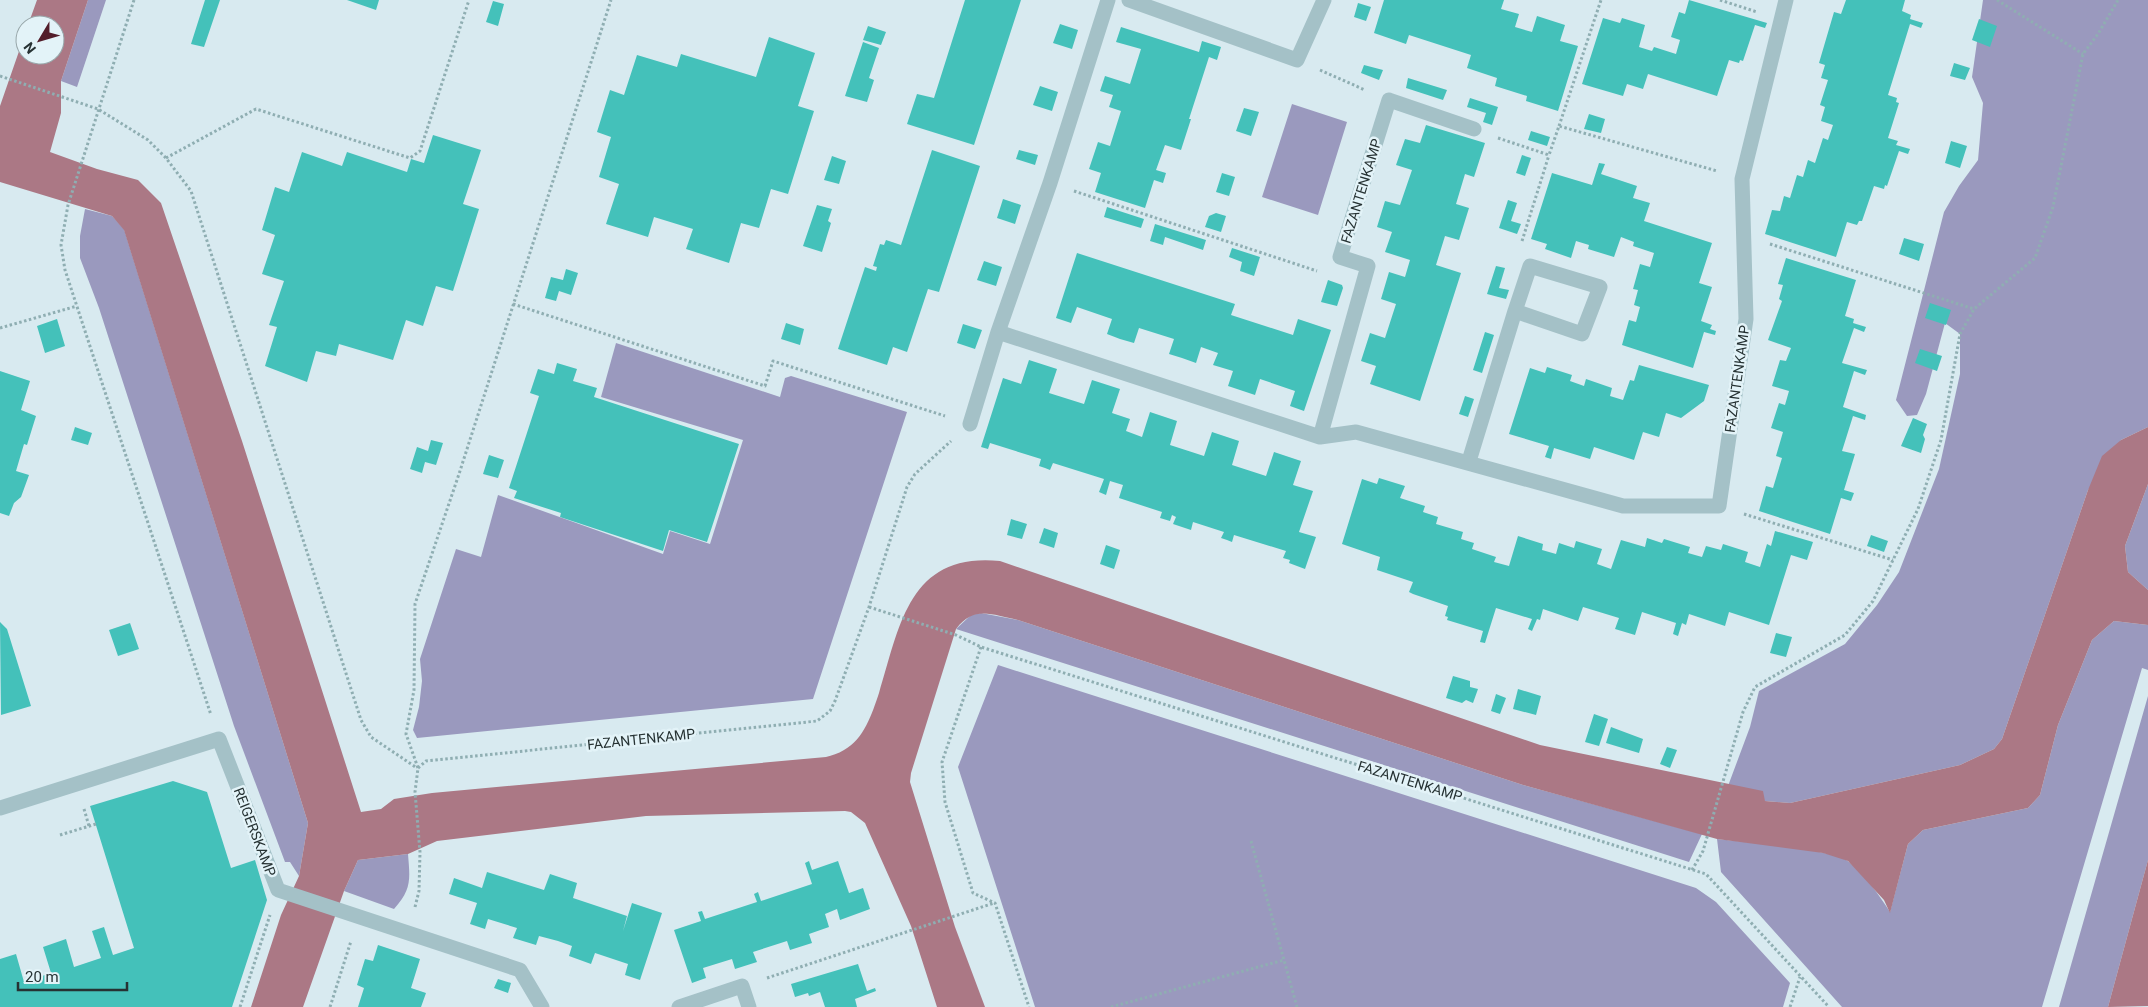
<svg xmlns="http://www.w3.org/2000/svg" width="2148" height="1007" font-family="Roboto,sans-serif">
  <style>
    .green { fill: #9a99be }
    .water { fill: #ab7885 }
    .building { fill: #44c1ba }
    .lines { fill: none; stroke-linecap: round; stroke-linejoin: round }
    .path { stroke: #8faeb2; stroke-width: 3; stroke-dasharray: 2.5 2.5; stroke-linecap: butt }
    .street { stroke: #a4c1c7; stroke-width: 15 }
    .labels { text-anchor: middle; dominant-baseline: central; stroke-width: 5; stroke-linejoin: round; paint-order: stroke }
    .street-label { font-size: 14px; fill: #263233; stroke: #e3f3f8 }
  </style>
  <rect width="100%" height="100%" fill="#d8eaf0"/>
  <path class="green" d="M88,0H106L77,87L61,81Z
    M1983,0H2148V427L2121,440L2088,490L2002,739L1994,749L1960,765L1790,803L1765,801L1728,786L1750,727L1759,691L1845,644L1877,605L1899,572L1939,469L1960,374V334L1945,323L1926,394L1917,415L1907,416L1896,400L1944,212L1959,186L1978,160L1983,103L1972,77Z
    M1292,104L1347,122L1318,215L1262,197Z
    M85,209L112,216L124,229L308,823L299,876L290,862H285L234,726L99,308L80,258V236Z
    M616,343L780,397L785,378L791,376L907,412L813,699L417,738L413,730L419,707L422,681L420,659L456,549L481,557L498,495L663,554L670,531L710,544L743,440L601,397Z
    M2148,484V590L2128,572L2125,546Z
    M981,613L1018,620L1523,785L1702,834L1689,862L956,629L971,615Z
    M2114,621L2148,625V670L2142,668L2042,1007H1842L1721,872L1717,839C1743,842 1833,849 1849,862C1864,874 1880,896 1890,912L1908,844L1923,830L2028,808L2040,795L2058,725L2092,640Z
    M998,665L1696,888L1716,902L1790,983L1783,1007H1035L958,767Z
    M2148,696V860L2108,1007H2059Z
    M408,854C410,879 412,889 394,909L344,891L358,860Z"/>
  <path class="water" d="M37,0H88L61,81V113L50,152L97,169L138,180L161,203L242,441L361,812L381,809L394,799L432,793L826,757C832,755 838,754 844,750C864,739 872,714 879,693C900,625 909,552 1000,561L1540,745L1763,791L1765,801L1790,803L1960,765L1994,749L2002,739L2088,490L2102,456L2121,440L2148,427V484L2125,546L2128,572L2148,590V625L2114,621L2092,640L2058,725L2040,795L2028,808L1923,830L1908,844L1890,913L1884,900L1848,861L1823,853L1717,839L1523,785L1018,620C991,615 975,605 956,629L911,773L910,782L955,927L985,1007H937L911,926L865,823L851,812L845,811L646,816L437,841L408,854L358,860L344,891L303,1007H251L281,915L299,876L308,823L124,230L112,216L0,182V106L25,34V55H55V25H28Z
    M2148,860V1006L2108,1007Z"/>
  <path class="building" d="M205,0H220L204,47L191,44Z
    M347,0H379L376,10Z
    M965,0H1021L974,145L907,124L917,94L934,98Z
    M1384,0H1504L1501,9L1519,14L1515,27L1532,32L1537,16L1565,25L1560,41L1578,46L1558,111L1526,101L1527,96L1495,86L1497,78L1467,68L1471,55L1409,35L1406,44L1374,33Z
    M1689,0L1767,23L1765,28L1755,25L1743,61L1740,60L1739,63L1729,60L1717,96L1648,74L1643,89L1627,84L1623,96L1582,84L1603,18L1620,23L1622,18L1645,25L1639,47L1652,51L1654,47L1676,54L1680,40L1671,37L1679,12L1685,14Z
    M1846,0H1905L1902,11L1911,15L1910,19L1923,23L1921,28L1910,24L1888,95L1897,98L1896,102L1899,103L1888,138L1898,141L1896,145L1910,149L1908,154L1899,151L1887,186L1885,185L1884,189L1874,186L1862,221H1859L1857,225L1847,222L1836,257L1765,234L1772,210L1780,211L1784,196L1790,198L1797,175L1803,177L1808,160L1815,163L1823,138L1828,140L1833,125L1821,121L1825,107L1820,105L1828,80L1821,78L1825,65L1819,63L1834,12L1841,14Z
    M493,1L504,4L498,26L486,22Z
    M1358,3L1371,7L1366,21L1354,17Z
    M1979,19L1997,26L1990,47L1972,40Z
    M1060,24L1078,30L1072,49L1053,43Z
    M868,26L886,32L881,45L863,40Z
    M1121,27L1199,52L1202,41L1221,47L1217,60L1209,57L1189,119H1191L1181,150L1165,145L1156,170L1166,173L1163,183L1154,180L1145,208L1095,192L1101,173L1089,169L1098,142L1110,146L1121,111L1109,107L1113,95L1100,91L1105,76L1130,84L1141,49L1116,42Z
    M769,37L815,53L798,106L814,111L788,194L771,189L759,228L741,223L729,263L686,249L693,229L654,217L648,237L606,224L619,184L599,177L611,137L597,132L610,90L624,95L637,55L677,67L681,54L756,77Z
    M863,42L879,48L869,78L874,80L867,102L845,96Z
    M1954,63L1970,68L1965,80L1950,76Z
    M1364,65L1383,70L1379,80L1361,73Z
    M1408,78L1447,90L1443,100L1406,88Z
    M1040,86L1058,92L1052,111L1033,105Z
    M1470,98L1498,107L1492,125L1483,122L1486,113L1467,107Z
    M1244,108L1259,112L1251,136L1236,131Z
    M1589,114L1605,119L1601,133L1584,129Z
    M1426,125L1485,143L1474,177L1465,174L1456,204L1469,208L1459,240L1445,236L1436,265L1461,273L1420,401L1370,384L1376,366L1361,361L1370,333L1385,338L1396,304L1381,299L1389,272L1405,277L1410,260L1385,252L1392,232L1377,227L1385,201L1400,205L1412,170L1396,165L1405,139L1420,143Z
    M1531,131L1550,137L1547,146L1528,140Z
    M433,135L481,150L463,204L479,209L453,291L436,286L423,326L406,320L393,360L339,344L336,356L316,351L307,382L265,366L277,327L269,325L284,281L262,274L275,235L262,230L275,187L289,192L302,152L342,166L347,152L407,172L411,159L424,163Z
    M1951,141L1967,146L1960,168L1945,163Z
    M932,150L980,166L939,292L928,289L907,352L893,347L887,365L838,349L865,267L876,271L877,267L873,266L880,244L884,245L886,240L901,245Z
    M1019,150L1038,155L1035,165L1016,159Z
    M1522,155L1531,158L1525,176L1516,173Z
    M832,156L846,161L839,184L824,180Z
    M1599,163L1605,164L1601,174L1637,186L1633,198L1650,203L1644,221L1712,243L1699,283L1712,287L1701,321L1712,325L1710,329L1716,331L1715,335L1704,332L1693,368L1622,345L1629,320L1636,322L1640,307L1634,305L1638,290L1633,289L1640,264L1650,267L1654,253L1633,246L1634,242L1621,237L1614,257L1588,249L1589,245L1576,241L1571,258L1545,249L1547,244L1531,239L1552,173L1592,185Z
    M1222,173L1235,177L1229,196L1216,192Z
    M1003,199L1021,205L1015,224L997,218Z
    M1508,200L1517,203L1511,221L1521,224L1517,234L1499,228Z
    M817,205L832,209L828,221L831,223L822,252L803,246Z
    M1107,207L1144,219L1141,228L1104,217Z
    M1216,213L1226,216L1221,232L1205,227L1209,216Z
    M1155,224L1206,240L1203,250L1165,237L1163,245L1150,241Z
    M1904,238L1924,244L1919,261L1899,254Z
    M1232,248L1260,257L1254,276L1240,271L1242,262L1229,257Z
    M1077,253L1235,304L1231,315L1293,335L1298,319L1331,330L1304,411L1290,406L1295,391L1260,379L1255,395L1228,386L1233,371L1213,365L1218,353L1201,347L1196,363L1182,358L1169,354L1174,339L1139,328L1134,343L1120,339L1107,334L1112,319L1077,307L1071,323L1056,318Z
    M1786,258L1856,280L1845,316L1854,319L1853,323L1866,327L1864,332L1854,328L1842,363L1867,370L1865,375L1854,371L1843,407L1866,415L1865,420L1853,416L1842,451L1855,454L1844,490L1854,493L1851,501L1841,498L1830,534L1759,511L1766,486L1773,488L1782,458L1776,456L1783,432L1771,428L1779,403L1785,405L1789,391L1772,386L1780,360L1786,361L1791,348L1768,340L1782,301L1779,299L1783,285L1778,284Z
    M984,261L1002,267L996,286L977,280Z
    M1496,266L1505,268L1499,288L1509,290L1506,299L1487,294Z
    M566,269L578,273L571,295L559,291L556,301L545,298L551,277L563,280Z
    M1328,280L1342,285L1343,288L1337,306L1321,302Z
    M1930,303L1951,310L1946,325L1925,318Z
    M57,319L65,346L45,353L37,326Z
    M786,323L804,329L800,345L781,339Z
    M963,324L982,330L975,349L957,343Z
    M1485,332L1494,335L1482,373L1473,370Z
    M1920,349L1942,356L1937,371L1915,363Z
    M1029,360L1057,369L1049,393L1084,404L1092,380L1120,389L1112,413L1130,419L1126,431L1142,437L1150,412L1177,421L1170,445L1204,456L1212,432L1239,441L1232,465L1266,476L1274,452L1301,461L1293,485L1313,491L1299,532L1316,537L1305,569L1289,563L1290,560L1283,558L1286,551L1234,535L1232,542L1227,540L1221,538L1224,532L1193,522L1191,530L1173,524L1176,517L1172,515L1170,521L1160,518L1162,512L1119,498L1123,485L1110,481L1106,495L1099,492L1104,479L1053,463L1050,470L1045,468L1039,466L1041,459L990,443L988,449L981,447L1003,378L1021,384Z
    M557,363L577,369L573,381L597,388L594,397L739,444L707,542L669,530L663,551L560,517L561,513L514,498L517,491L509,488L539,396L530,393L538,369L554,374Z
    M1639,365L1709,385L1704,401L1681,418L1666,413L1659,437L1643,432L1634,460L1594,447L1590,459L1554,448L1551,459L1545,457L1549,446L1509,434L1530,368L1545,373L1547,367L1572,375L1570,381L1584,386L1586,379L1612,388L1610,396L1623,400L1630,380L1634,381Z
    M0,371L30,381L21,410L36,416L27,445L24,444L16,471L29,475L21,497L14,503L9,516L0,513Z
    M1465,396L1474,399L1468,417L1459,414Z
    M1913,418L1927,424L1923,435L1925,439L1921,453L1901,446Z
    M75,427L92,433L88,445L71,440Z
    M431,440L443,443L436,465L425,462L422,473L410,469L417,447L428,451Z
    M489,455L504,460L498,478L483,474Z
    M1379,478L1405,486L1400,498L1425,506L1423,512L1438,517L1436,524L1463,532L1461,539L1474,543L1472,549L1496,557L1494,562L1509,566L1518,536L1543,544L1542,550L1556,554L1559,543L1574,548L1576,541L1602,549L1597,564L1611,569L1621,540L1645,547L1647,538L1662,543L1664,539L1690,547L1688,553L1702,557L1706,546L1721,550L1723,544L1748,552L1745,562L1760,567L1767,544L1771,546L1775,531L1813,542L1807,560L1791,555L1769,625L1729,612L1725,626L1689,614L1686,625L1682,623L1678,636L1673,634L1676,623L1642,612L1635,635L1615,629L1619,618L1583,607L1578,621L1543,609L1540,620L1537,619L1532,631L1528,629L1532,619L1496,608L1485,643L1480,642L1483,631L1447,620L1448,617L1445,616L1448,606L1413,594L1409,592L1413,582L1377,570L1380,557L1342,544L1362,479L1377,484Z
    M1011,519L1027,524L1022,539L1007,535Z
    M1044,528L1058,533L1054,548L1039,543Z
    M1871,535L1888,541L1884,552L1867,546Z
    M1106,545L1120,550L1114,569L1100,564Z
    M0,622L7,629L31,706L1,715Z
    M130,623L139,649L118,656L109,630Z
    M1776,633L1792,637L1786,657L1770,653Z
    M1453,676L1470,681V687L1478,689L1473,703L1466,700L1462,703L1446,698Z
    M1518,689L1541,696L1536,715L1513,709Z
    M1496,694L1506,698L1500,714L1491,711Z
    M1594,714L1608,719L1599,746L1585,742Z
    M1611,727L1643,739L1639,753L1606,743Z
    M1667,747L1677,750L1670,768L1660,764Z
    M173,781L207,792L231,868L255,860L267,900L232,1007H0V959L16,954L24,982L51,973L43,947L66,939L74,967L101,958L92,931L104,927L113,955L134,948L90,806Z
    M809,861L812,870L838,861L849,893L863,888L870,909L840,920L837,909L825,914L829,927L809,934L812,943L790,950L787,941L753,952L757,962L735,969L732,959L703,968L706,978L692,983L674,930L701,921L698,912L702,911L705,919L757,902L754,894L758,892L761,901L812,884L805,863Z
    M487,872L544,890L550,874L577,883L573,898L627,916L623,931L632,903L662,913L640,980L625,975L628,964L595,953L591,964L569,956L572,946L558,941L539,936L536,945L513,938L517,928L488,919L485,929L470,924L477,903L449,894L454,878L482,888Z
    M378,945L420,959L411,988L426,993L421,1007H358L364,988L357,985L365,959L373,961Z
    M858,964L867,991L875,988L876,991L855,999L857,1007H825L820,992L809,996L808,993L795,997L791,984Z
    M498,979L511,983L508,993L494,988Z"/>
  <g class="lines">
    <path class="path" d="M134,0L68,205L61,245L65,270L211,715
      M1720,0L1757,12
      M1997,0L2083,54
      M1320,70L1365,90
      M0,76L98,109L148,140L166,158L191,191L361,720L371,737L417,768
      M1559,126L1601,0
      M1498,138L1549,155L1559,126L1717,171
      M166,158L256,109L410,158L420,151L469,0
      M1074,191L1317,271
      M1522,241L1549,155
      M1770,244L1974,309
      M513,304L765,386L773,361L945,416
      M0,328L77,306
      M1744,514L1893,560
      M869,607L956,635L981,647L1706,874L1829,1007
      M981,647L942,762L945,802L973,893L995,903L1029,1007
      M418,768L426,761L817,721L830,711L835,701L869,607L907,487L915,474L951,441
      M84,809L89,826
      M60,835L96,824
      M1251,841L1297,1007
      M1692,870L1703,851L1743,712L1755,687L1845,635L1873,601L1893,560L1918,509L1941,440L1960,334L1974,309L2035,258L2053,207L2083,54L2098,34L2118,0
      M415,907L419,891L420,852L415,792L418,768L406,734L414,690L415,604L459,474L611,0
      M767,978L994,903
      M240,1007L270,915
      M330,1007L351,941
      M1111,1007L1284,960
      M1790,1007L1800,977"/>
    <path class="street" d="M1129,0L1297,60L1324,0
      M998,332L1320,437L1356,432L1623,506H1719L1746,319L1742,179L1786,0
      M970,424L998,332L1050,183L1108,0
      M1320,437L1368,266L1340,257L1389,100L1474,129
      M1469,461L1515,311L1582,334L1600,287L1530,266L1515,311
      M0,808L219,739L278,890L520,970L542,1007
      M679,1007L742,986L749,1007"/>
  </g>
  <g class="labels">
    <g class="street-label">
      <text transform="translate(1361 191) rotate(-73)">FAZANTENKAMP</text>
      <text transform="translate(1737 379) rotate(-82)">FAZANTENKAMP</text>
      <text transform="translate(641 739) rotate(-6)">FAZANTENKAMP</text>
      <text transform="translate(1410 781) rotate(17)">FAZANTENKAMP</text>
      <text transform="translate(255 832) rotate(69)">REIGERSKAMP</text>
    </g>
  </g>
  <g transform="translate(40 40) rotate(232)"><circle r="24" fill="#e3f3f8" stroke="#97a6a9"/>
  <path d="M0-4L9 19L0 12L-9 19Z" fill="#521d2a"/>
  <text y="-8" font-size="14" font-weight="bold" text-anchor="middle" fill="#263233">N</text>
  </g>
  <path d="M18 982v8h109v-8" fill="none" stroke="#263233" stroke-width="2.5"/>
  <text x="25" y="982" font-size="15" fill="#263233" stroke="#e3f3f8" stroke-width="4" paint-order="stroke">20 m</text>
</svg>
